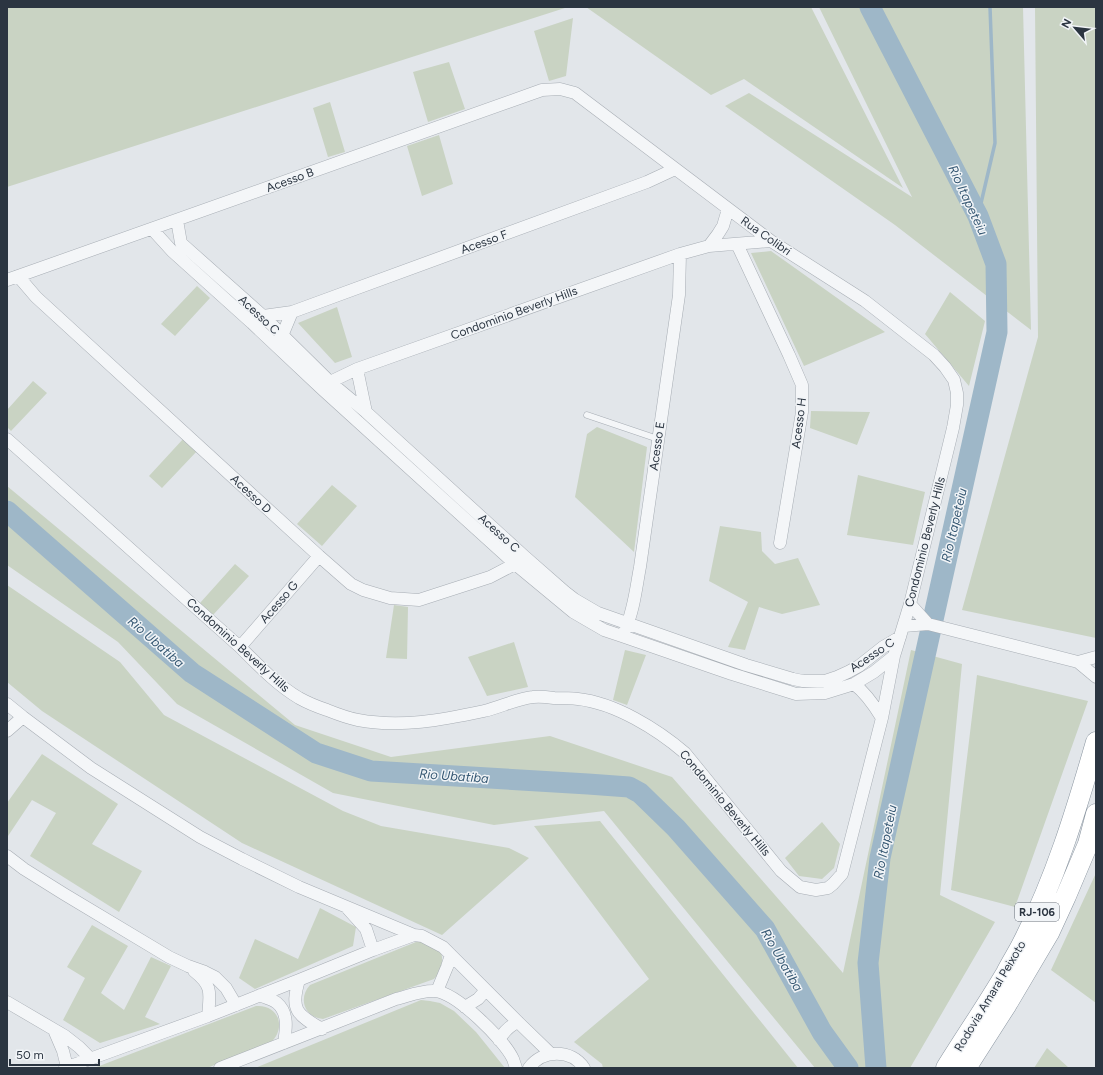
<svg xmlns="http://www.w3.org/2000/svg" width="1103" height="1075" font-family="Figtree,sans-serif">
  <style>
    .green { fill: #c9d3c3 }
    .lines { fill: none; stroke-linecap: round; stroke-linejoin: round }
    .stream { stroke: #9eb7c8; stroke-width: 3.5 }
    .river { stroke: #9eb7c8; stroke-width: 21 }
    .service-casing { stroke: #a7adb4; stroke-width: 7 }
    .minor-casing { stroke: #a7adb4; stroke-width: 13 }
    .trunk-casing { stroke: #8a95a0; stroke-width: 21 }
    .service { stroke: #f4f6f8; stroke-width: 6 }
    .minor { stroke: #f4f6f8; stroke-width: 12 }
    .trunk { stroke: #fff; stroke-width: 20 }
    .labels { text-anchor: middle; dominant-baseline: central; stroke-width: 3; stroke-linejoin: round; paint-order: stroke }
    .shield { fill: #f1f4f7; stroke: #666e78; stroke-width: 1 }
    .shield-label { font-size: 11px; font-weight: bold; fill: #2b3541 }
    .street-label { font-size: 12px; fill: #2b3541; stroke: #f1f4f7 }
    .water-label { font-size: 13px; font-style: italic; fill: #365873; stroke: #f1f4f7 }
  </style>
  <rect width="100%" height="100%" fill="#e2e6ea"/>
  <path class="green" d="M7,7H568L7,187Z
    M586,7H811L903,188L744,79L711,95Z
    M819,7H1023L1031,330L895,225L725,106L749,93L912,197Z
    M1035,7H1096V638L962,610L1038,337Z
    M573,18L566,76L549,81L534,31Z
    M449,62L465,109L428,122L413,72Z
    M330,102L345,152L328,157L313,108Z
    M439,135L453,184L422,196L407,146Z
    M771,251L885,332L804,366L751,253Z
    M197,286L210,298L175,336L161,324Z
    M950,292L985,321L969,386L925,334Z
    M337,307L352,357L335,363L298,323Z
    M33,381L47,393L11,431L7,427V410Z
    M811,411L870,412L857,445L810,428Z
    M597,427L647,447L634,552L575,497L587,434Z
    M184,438L198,450L162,488L149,476Z
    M858,475L925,492L913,545L847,535Z
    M332,485L357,506L322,546L297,524Z
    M7,486L295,725L391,757L550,736L672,777L843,973L911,650L962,664L940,895L995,922L910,1068H815L604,811L494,825L333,793L177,704L118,642L7,565Z
    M720,526L761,532L762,551L775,564L798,558L820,605L782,614L759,607L745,650L728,647L748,602L709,581Z
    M235,564L249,576L213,615L200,603Z
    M7,585L120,662L164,715L343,811L381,826L509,848L529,858L442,935L242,843L42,711L7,682Z
    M394,605L408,607L407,659L386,658Z
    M514,642L528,687L487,696L468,657Z
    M625,650L646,655L627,705L613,700Z
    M977,675L1088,701L1015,907L951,890Z
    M42,754L118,804L92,844L142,871L119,912L30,856L56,813L32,800L8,836H7V803Z
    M600,821L798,1068H603L602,1064L574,1042L649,979L534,826Z
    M822,822L840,844L834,868L822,879L799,876L785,858Z
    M1096,873V1003L1051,970Z
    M320,908L356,927L353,946L255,989L239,978L255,939L298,959Z
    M92,925L128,946L101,993L124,1010L151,957L171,966L145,1017L160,1024L100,1043L63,1020L85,978L67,967Z
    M421,941L441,952C444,962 441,972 434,979L323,1019C304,1017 298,998 310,985L416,942Z
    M421,1000L430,1001L440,1003L454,1011L476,1032L505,1068H255Z
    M256,1006C279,1004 287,1029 270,1043L207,1068H94Z
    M1047,1048L1069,1068H1034Z"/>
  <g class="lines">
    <path class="stream" d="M978,216L995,143L990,7"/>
    <path class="river" d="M870,7L978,216L996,264L997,332L880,858L868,963L876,1068
      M7,511L192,673L316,753L371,771L588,784L629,787L640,793L676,828L765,929L822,1032L848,1068"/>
    <defs>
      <path id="service" d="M587,415L658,439"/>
      <path id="minor" d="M177,220L181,243L263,316L330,382L366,412L524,556L565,592L574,599L598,613L746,665L793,679L803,681H825L837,677L848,672L859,666L883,647L900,637
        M152,229L172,251L252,323L322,389L515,564L573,612L604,630L622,636L732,674L796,694L825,693L854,684L874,672L894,656
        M737,244L789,355L802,385V412L780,543
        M709,246L771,241
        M18,276L36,297L319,556L351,584L363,590L390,598L419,600L490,577L515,564L521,559
        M7,280L542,90L560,89L575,93L771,241L865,301L934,355L945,367L954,380L957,393V405L953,428L910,604L894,656L882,718L842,874L833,884L828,888L816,890L800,887L781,871L685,753C657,729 615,703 578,699C570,698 562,698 554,698C547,697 540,696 533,697C516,699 501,707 484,711C442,720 401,728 358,720C348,718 337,714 327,710C318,707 308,703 299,698C277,685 258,665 240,647L7,439
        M258,319L263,316L292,312L647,182L675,169
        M278,341L282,336L292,312
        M357,369L366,412
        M325,387L330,382L357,369L680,254L709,246L718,234L723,226L728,209
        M910,604L928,624
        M904,626L928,624L1078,662L1096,677
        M625,630C634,610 636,588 640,567L679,295L680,254
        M240,647L319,556
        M1078,662L1096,657
        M854,684C866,693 874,705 882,718
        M7,704L23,717L91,768L200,837L242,859L299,887L414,935
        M7,731L23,717
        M7,856L24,869L64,894L169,957L188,966L205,972L215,977L226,988L236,1005
        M348,909L366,929L373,950
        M194,971C213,986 210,993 208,1016
        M299,980C290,1010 297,1015 322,1029
        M437,991L447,967L451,955
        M260,995C265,998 272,999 277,1003C289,1013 286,1030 284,1043
        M7,1002L65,1036L79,1047L91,1059
        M465,1007L478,999L486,990
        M54,1030L63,1051L67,1067
        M499,1040C504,1031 509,1026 518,1022
        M65,1068L208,1016L299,980L373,950L414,935L422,936L443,947L518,1022L551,1054
        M220,1068L396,999C408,996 422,990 435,991C457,993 504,1040 513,1059C514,1062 515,1065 516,1068
        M529,1068C542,1049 572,1049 584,1068"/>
      <path id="trunk" d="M946,1068C966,1036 987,1005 1006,973C1011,963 1017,954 1022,944C1055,880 1076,811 1096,742
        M966,1068L1007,1004L1049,933L1066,896L1088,844L1096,814"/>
    </defs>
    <use href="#service" class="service-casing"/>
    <use href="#minor" class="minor-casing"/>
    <use href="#trunk" class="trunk-casing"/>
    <use href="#service" class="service"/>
    <use href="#minor" class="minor"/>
    <use href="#trunk" class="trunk"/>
  </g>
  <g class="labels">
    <rect class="shield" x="1015" y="903" width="44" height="18" rx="3"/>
    <g class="shield-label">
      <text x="1037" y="912">RJ-106</text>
    </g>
    <g class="street-label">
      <text transform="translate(290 180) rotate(-20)">Acesso B</text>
      <text transform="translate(766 236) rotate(35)">Rua Colibri</text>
      <text transform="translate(484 242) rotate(-20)">Acesso F</text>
      <text transform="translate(514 313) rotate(-20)">Condominio Beverly Hills</text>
      <text transform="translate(259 315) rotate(43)">Acesso C</text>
      <text transform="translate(799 423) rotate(-83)">Acesso H</text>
      <text transform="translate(657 446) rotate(-82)">Acesso E</text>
      <text transform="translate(251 494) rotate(43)">Acesso D</text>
      <text transform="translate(499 533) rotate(42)">Acesso C</text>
      <text transform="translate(925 542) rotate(-76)">Condominio Beverly Hills</text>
      <text transform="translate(279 602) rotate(-49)">Acesso G</text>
      <text transform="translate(238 645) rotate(42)">Condominio Beverly Hills</text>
      <text transform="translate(872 655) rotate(-34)">Acesso C</text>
      <text transform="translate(725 803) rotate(50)">Condominio Beverly Hills</text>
      <text transform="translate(990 996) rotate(-59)">Rodovia Amaral Peixoto</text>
    </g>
    <g class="water-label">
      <text transform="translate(968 200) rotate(65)">Rio Itapeteiu</text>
      <text transform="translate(954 525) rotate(-77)">Rio Itapeteiu</text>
      <text transform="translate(156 642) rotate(41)">Rio Ubatiba</text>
      <text transform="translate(454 776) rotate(4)">Rio Ubatiba</text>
      <text transform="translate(885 842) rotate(-79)">Rio Itapeteiu</text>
      <text transform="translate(782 960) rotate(60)">Rio Ubatiba</text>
    </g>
  </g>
  <rect width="1103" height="1075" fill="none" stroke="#2b3541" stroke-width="16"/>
  <g transform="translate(1075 28) rotate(298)" stroke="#f1f4f7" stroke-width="3" paint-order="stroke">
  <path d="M0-3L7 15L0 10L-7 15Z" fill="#2b3541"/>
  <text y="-6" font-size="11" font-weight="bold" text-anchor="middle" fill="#2b3541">N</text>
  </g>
  <path d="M10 1059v6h89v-6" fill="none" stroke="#2b3541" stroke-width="2"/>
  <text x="16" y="1059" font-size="12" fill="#2b3541" stroke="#f1f4f7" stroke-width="3" paint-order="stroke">50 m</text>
</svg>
